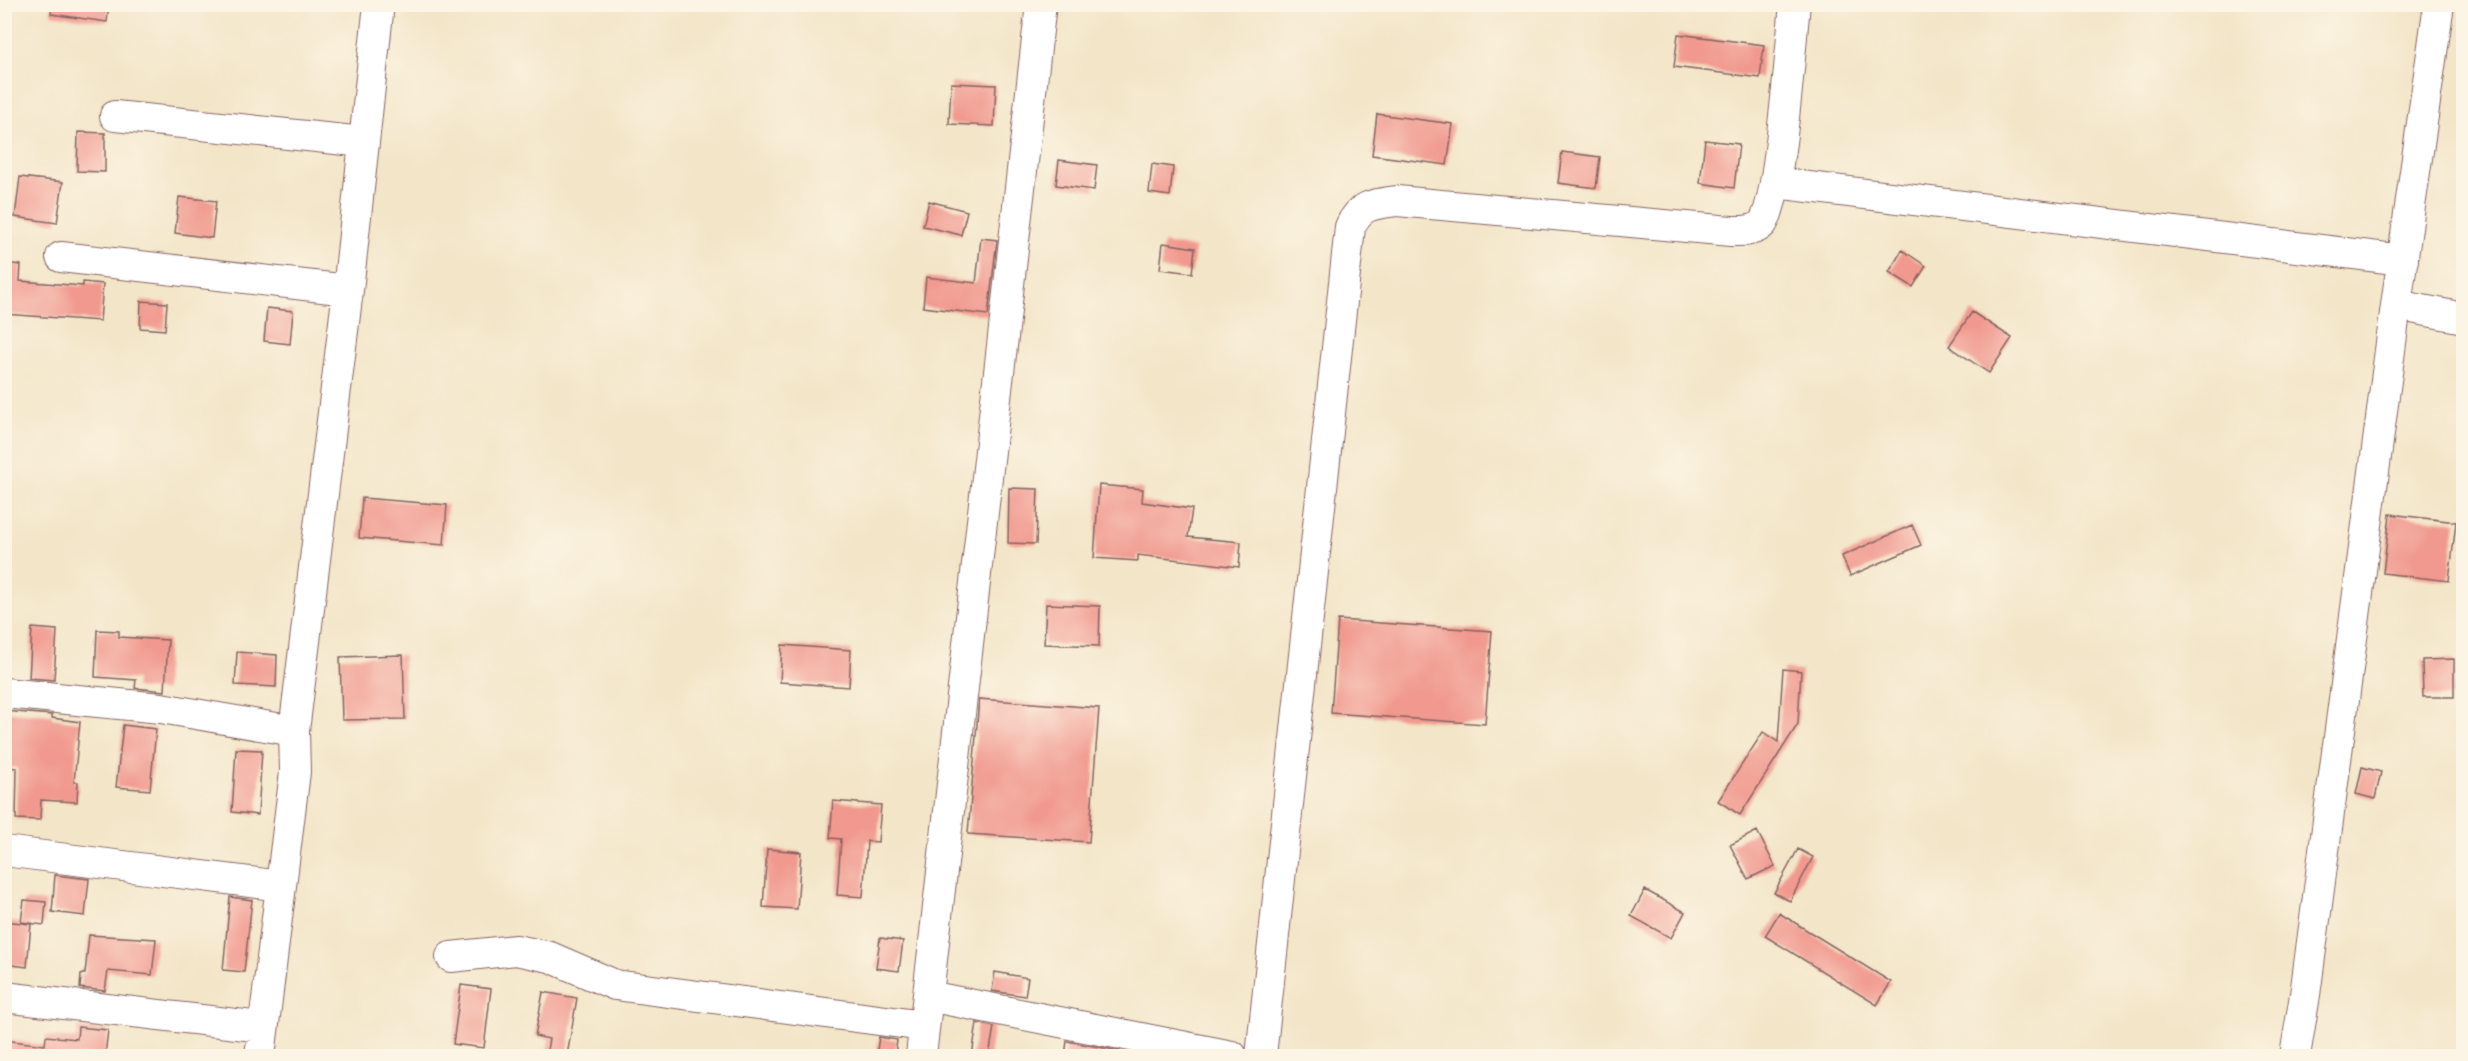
<svg xmlns="http://www.w3.org/2000/svg" width="2468" height="1061" font-family="Delius,sans-serif">
  <style>
    .building { fill: #f1998e }
    .lines { fill: none; stroke-linecap: round; stroke-linejoin: round }
    .minor-casing { stroke: #856462; stroke-width: 32 }
    .minor { stroke: #fff; stroke-width: 30 }
  </style>
  <rect width="100%" height="100%" fill="#fcf5e5"/>
  <filter id="ink" filterUnits="userSpaceOnUse"><feTurbulence type="fractalNoise" baseFrequency=".0167" numOctaves="2"/><feDisplacementMap in="SourceGraphic" scale="12" xChannelSelector="R" yChannelSelector="G"/><feConvolveMatrix kernelMatrix="1 2 1 2 8 2 1 2 1" color-interpolation-filters="sRGB"/></filter>
  <filter id="wash" filterUnits="userSpaceOnUse"><feTurbulence type="fractalNoise" baseFrequency=".008" numOctaves="4" result="noise"/><feDisplacementMap in="SourceGraphic" scale="24" xChannelSelector="R" yChannelSelector="G"/><feGaussianBlur stdDeviation="1.35" result="paint"/><feColorMatrix in="noise" values="0 0 0 0 0 0 0 0 0 0 0 0 0 0 0 0 0 1.4 0 .05"/><feComposite in="paint" operator="in"/></filter>
  <g filter="url(#wash)">
    <rect width="100%" height="100%" fill="#f3e5c8"/>
    <g id="blocks">
      <path class="building" d="M52,4H109L107,22L51,14Z
        M1678,34L1764,45L1760,78L1674,67Z
        M951,83L996,85L994,126L949,124Z
        M1377,114L1453,124L1447,165L1372,155Z
        M78,132L105,133V172L77,171Z
        M1705,140L1739,144L1734,188L1700,183Z
        M1562,152L1600,157L1596,188L1558,183Z
        M1059,160L1097,165L1094,190L1056,185Z
        M1152,164L1173,167L1170,196L1149,193Z
        M20,177L63,182L57,223L15,217Z
        M179,197L216,201L212,238L175,233Z
        M929,201L967,211L961,235L923,226Z
        M981,238L997,240L988,315L923,307L926,277L976,283Z
        M1163,243L1195,248L1192,273L1160,269Z
        M1902,250L1926,266L1913,287L1889,272Z
        M4,263L21,265L20,281L83,286V282L103,284L100,321L4,314Z
        M141,301L167,303L165,330L140,328Z
        M267,308L293,311L290,344L264,341Z
        M1972,312L2012,338L1989,373L1949,346Z
        M1099,485L1143,489L1142,502L1192,509L1188,537L1241,542L1239,567L1138,555V561L1094,558Z
        M1009,488L1038,489L1036,544L1008,543Z
        M362,498L447,505L444,545L359,538Z
        M2390,514L2456,522L2449,581L2383,573Z
        M1912,525L1921,545L1850,576L1842,556Z
        M1046,604L1100,606L1099,646L1044,644Z
        M1338,620L1492,631L1485,724L1331,713Z
        M32,628L57,630L54,680L29,678Z
        M97,630L119,631V637L168,640L165,691L135,688L136,680L95,677Z
        M782,645L851,650L849,687L780,682Z
        M237,652L277,655L276,687L235,685Z
        M403,655L405,719L342,720L340,657Z
        M2454,659V697H2423L2422,660Z
        M1783,669L1801,671L1798,724L1740,815L1718,801L1763,732L1778,742Z
        M979,699L1099,708L1089,842L968,834Z
        M4,711L52,715V718L80,722L74,782H78L77,802L41,800L40,820L16,819L17,768L4,767Z
        M123,725L156,729L150,790L116,787Z
        M236,749L262,750L258,815L232,812Z
        M2362,767L2381,772L2375,799L2356,794Z
        M833,801L881,805L878,842L867,841L863,897L837,895L841,839L830,838Z
        M1757,831L1775,866L1748,879L1730,845Z
        M767,849L801,852L797,909L763,907Z
        M1798,849L1813,857L1790,901L1774,893Z
        M55,875L89,879L85,916L52,912Z
        M1645,890L1685,912L1671,938L1631,916Z
        M230,897L252,900L244,972L223,970Z
        M24,900L46,902L44,925L21,922Z
        M1779,913L1891,982L1877,1005L1765,936Z
        M4,921L31,924L27,967L4,964Z
        M89,935L156,939L152,975L108,971L105,991L80,988L81,974H85Z
        M880,938L903,941L899,971L876,968Z
        M995,972L1028,978L1025,996L992,991Z
        M461,985L491,989L484,1048L453,1044Z
        M543,992L577,998L567,1056H546L549,1039L535,1036Z
        M977,1023L994,1027L989,1056H972Z
        M78,1027L108,1030L105,1056H4V1040L45,1045L46,1036L77,1039Z
        M879,1037L897,1040L895,1056H876Z
        M1067,1041L1120,1051V1056H1065Z"/>
    </g>
  </g>
  <g filter="url(#ink)">
    <use href="#blocks" fill-opacity="0" stroke="#856462" stroke-width="1.5"/>
    <g class="lines">
      <defs>
        <path id="minor" d="M115,116L364,142
          M1776,183L2403,260
          M61,257L348,290
          M2396,305L2464,318
          M4,693L161,708L294,731
          M4,851L281,886
          M451,957L516,950L550,957L615,985L924,1026
          M928,996L1232,1056
          M4,997L263,1027
          M260,1056L295,772L294,731L348,290L379,4
          M921,1056L1041,4
          M1261,1056L1350,227C1360,204 1374,204 1397,201L1731,231C1741,231 1754,232 1762,224C1780,203 1791,41 1795,4
          M2295,1056L2305,995L2396,305L2439,4"/>
      </defs>
      <use href="#minor" class="minor-casing"/>
      <use href="#minor" class="minor"/>
    </g>
  </g>
  <rect width="2468" height="1061" fill="none" stroke="#fcf5e5" stroke-width="24"/>
</svg>
